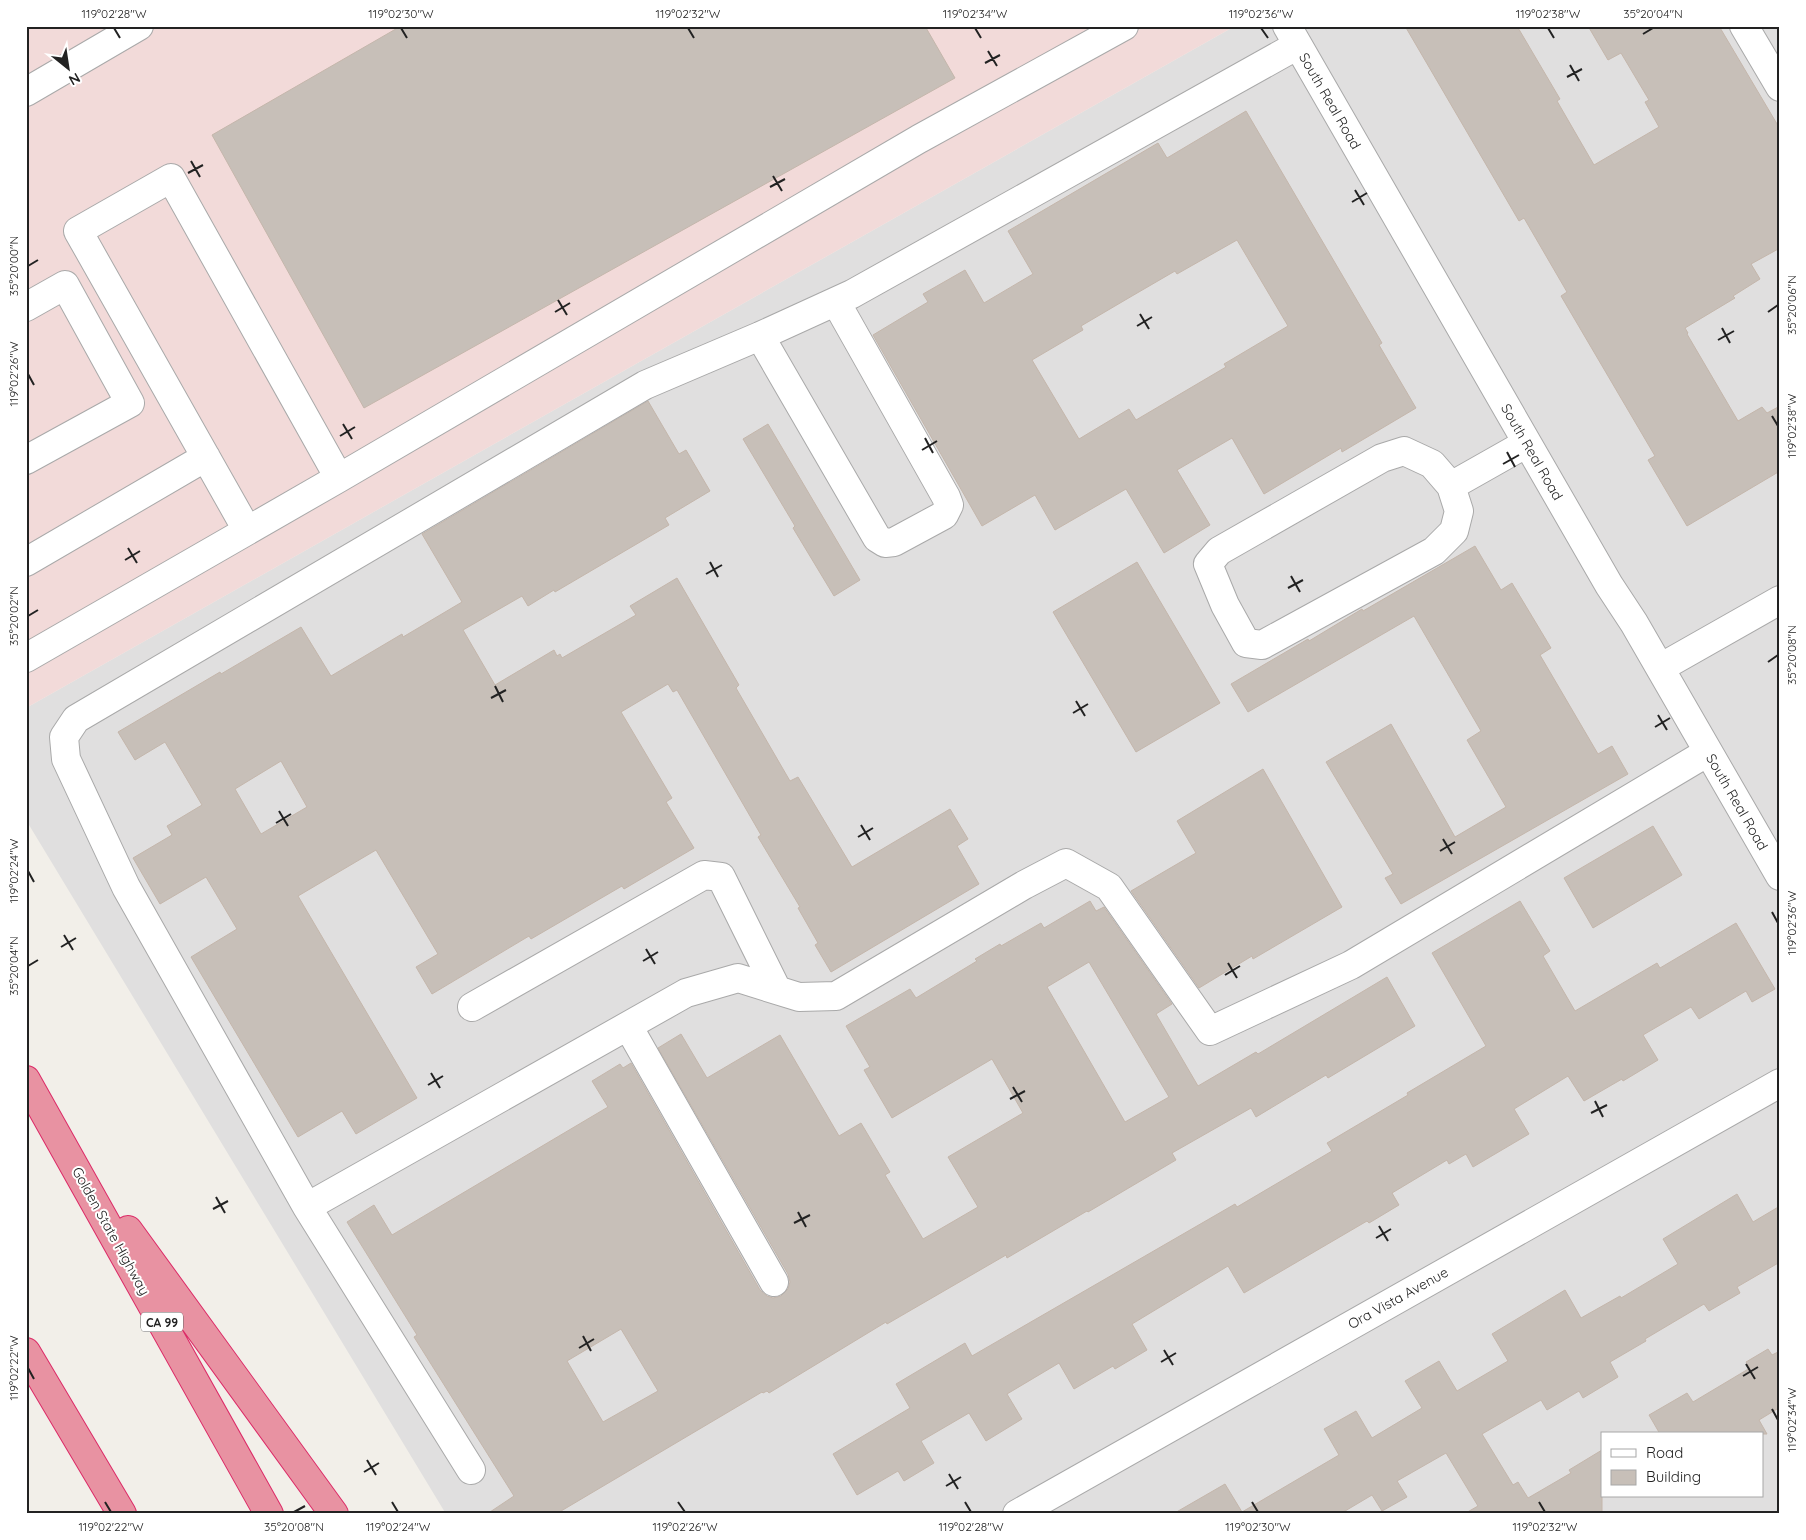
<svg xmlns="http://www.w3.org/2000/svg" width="1806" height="1540" font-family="Quicksand,sans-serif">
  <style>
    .residential { fill: #e0dfdf; fill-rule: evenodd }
    .commercial { fill: #f2dad9 }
    .building { fill: #c7bfb8; stroke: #c4b6ab; fill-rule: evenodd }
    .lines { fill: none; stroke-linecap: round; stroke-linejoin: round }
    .minor-casing { stroke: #a9a9a9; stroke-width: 30 }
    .highway-casing { stroke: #dc2a67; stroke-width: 30 }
    .minor { stroke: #fff; stroke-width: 28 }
    .highway { stroke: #e892a2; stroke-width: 28 }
    .ticks { fill: none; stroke: #222; stroke-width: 2 }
    .labels { text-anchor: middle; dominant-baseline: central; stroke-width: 4; stroke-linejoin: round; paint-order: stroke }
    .shield { fill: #fff; stroke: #646464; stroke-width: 1 }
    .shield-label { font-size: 12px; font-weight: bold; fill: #222 }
    .street-label { font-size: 14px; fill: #222; stroke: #fff }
    .neatline { fill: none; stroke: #222; stroke-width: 2 }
    .ticks-label { font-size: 12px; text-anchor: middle; fill: #222 }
  </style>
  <rect width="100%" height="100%" fill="#f2efe9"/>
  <path class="residential" d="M1235,26H1780V1514H446L26,820V708ZM1602,1434H1762V1496H1602Z"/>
  <path class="commercial" d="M26,26H1235L26,708Z"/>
  <path class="building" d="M401,26H925L955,78L364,408L212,135Z
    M1405,26H1517L1560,99L1557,101L1594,165L1659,127L1645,102L1649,100L1621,53L1608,60L1588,26H1719L1780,129V248L1751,264L1760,279L1733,296L1735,298L1685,328L1688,333L1687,334L1738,421L1762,407L1767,413L1780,406V471L1687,526L1648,460L1655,456L1561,296L1567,292L1524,218L1519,221Z
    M1246,111L1382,343L1379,345L1416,408L1342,452L1341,448L1264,494L1232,438L1177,470L1210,525L1164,553L1126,489L1055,530L1035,495L982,526L873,335L928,302L923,294L965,270L984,303L1033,274L1008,231L1158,143L1167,158ZM1237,240L1288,326L1224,364L1226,367L1136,420L1129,409L1079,439L1032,360L1083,330L1081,326L1132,296L1175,271L1177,274Z
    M648,401L679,454L686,450L710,491L665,518L669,525L555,592L554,590L528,606L522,596L463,630L495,685L554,650L557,656L560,654L562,658L636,615L630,606L677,578L739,685L736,688L790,781L798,777L852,867L950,809L968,839L957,846L979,884L831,972L815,945L818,943L798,908L800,907L758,837L761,835L677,690L673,692L668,684L621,712L672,798L666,802L694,848L624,889L622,886L531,939L529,936L432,994L416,967L438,954L376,850L298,896L417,1098L356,1134L342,1111L298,1137L191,957L237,929L206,877L160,904L133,858L172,835L167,826L202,805L165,742L135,760L118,732L220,672L221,674L301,627L331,676L402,634L403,637L462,602L422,534ZM281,761L307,807L261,834L235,789Z
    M768,424L860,580L834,596L793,528L795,526L743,439Z
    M1475,546L1501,590L1512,583L1551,648L1540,655L1598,754L1612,746L1628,774L1401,904L1385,878L1393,874L1326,762L1391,724L1455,837L1506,807L1467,740L1481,731L1414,616L1248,712L1231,684L1308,639L1309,641L1362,609L1363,611Z
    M1137,562L1220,703L1136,752L1053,612Z
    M1263,769L1342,907L1253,959L1252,956L1199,988L1131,891L1196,853L1177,821Z
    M1653,826L1682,875L1593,928L1564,878Z
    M1090,901L1096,911L1104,907L1172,1004L1156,1014L1198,1086L1256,1052L1258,1054L1387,977L1415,1026L1328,1078L1326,1075L1256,1117L1251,1108L1172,1153L1176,1160L1088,1212L1087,1211L1007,1258L1006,1255L887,1324L886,1322L769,1393L767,1391L763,1393L762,1392L556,1514H487L514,1496L414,1337L417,1335L347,1222L374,1205L392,1235L608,1107L592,1081L620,1064L623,1068L631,1063L760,1290L767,1296L773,1298L781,1296L788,1289L790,1282L788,1274L658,1048L681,1034L707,1078L780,1035L839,1136L861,1123L890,1172L885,1175L923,1239L978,1207L948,1157L1023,1113L992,1059L892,1118L864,1070L870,1067L846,1026L910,989L916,998L977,961L975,959L1000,944L1001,946L1041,923L1044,928ZM1089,962L1169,1097L1125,1122L1047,987ZM621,1329L658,1391L603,1422L567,1361Z
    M1520,901L1550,951L1543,956L1575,1011L1657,963L1660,968L1736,923L1775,989L1752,1002L1746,991L1699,1019L1691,1007L1643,1035L1658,1060L1623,1081L1622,1079L1584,1101L1568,1076L1514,1109L1529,1134L1473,1167L1466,1154L1449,1164L1447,1160L1392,1193L1399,1205L1369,1223L1367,1221L1244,1293L1228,1266L1132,1324L1147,1350L1115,1369L1113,1366L1074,1389L1059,1363L1007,1394L1022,1419L986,1441L969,1413L921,1441L934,1463L904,1481L898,1471L857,1495L833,1454L910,1408L896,1384L965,1343L972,1356L1235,1204L1237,1207L1332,1151L1327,1143L1408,1095L1407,1093L1486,1046L1432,953Z
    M1737,1194L1753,1222L1780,1206V1262L1737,1287L1740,1293L1709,1311L1704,1304L1645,1339L1646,1341L1610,1362L1618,1377L1583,1398L1579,1391L1547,1410L1541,1400L1482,1434L1513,1485L1518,1482L1528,1498L1571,1473L1569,1470L1602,1450V1514H1464L1478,1506L1446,1453L1397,1481L1407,1497L1382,1511L1372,1495L1340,1514H1173L1225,1484L1242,1512L1339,1455L1324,1429L1356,1411L1372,1438L1422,1408L1405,1381L1439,1361L1457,1391L1508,1361L1492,1334L1565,1290L1581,1318L1620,1296L1621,1298L1678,1264L1663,1239Z
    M1768,1349L1772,1355L1780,1351V1413L1777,1409L1759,1420L1767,1434H1660L1649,1415L1687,1393L1693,1402L1750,1368L1746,1362Z"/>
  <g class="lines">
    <defs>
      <path id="minor" d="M1287,26L1609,585L1634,623L1780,876
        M1744,26L1780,87
        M26,92L139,26
        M26,307L65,285L130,403L26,460
        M760,336L877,538L885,543L894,542L944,515L949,505L946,497L836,302
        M1451,486L1459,511L1454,531L1434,551L1262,645L1246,643L1225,605L1208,564L1219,551L1382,458L1404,451L1432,464L1451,486L1527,443
        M247,530L78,231L171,178L339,478
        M26,562L206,457
        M26,658L339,478L919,139L1124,26
        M1660,668L1780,600
        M472,1007L704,875L721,877L777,990
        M628,1026L774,1282
        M307,1207L686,993L738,978L799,997L836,996L1024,885L1066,863L1109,887L1210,1031L1351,965L1708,752
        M471,1470L307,1207L126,887L66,759L64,737L76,719L645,385L760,336L852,294L1298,45
        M1017,1514L1780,1083"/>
      <path id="highway" d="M26,1080L269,1514
        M128,1230L334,1514
        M26,1352L122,1514"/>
    </defs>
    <use href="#minor" class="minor-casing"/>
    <use href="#highway" class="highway-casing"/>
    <use href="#minor" class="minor"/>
    <use href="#highway" class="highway"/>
  </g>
  <path class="ticks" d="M114,28L120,38M401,28L407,38M688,28L694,38M975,28L981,38M1261,28L1268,38M1548,28L1554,38M1643,34L1653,28M988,51L997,66M985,63L1000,55M1570,65L1579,81M1567,77L1582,69M191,161L200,177M188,173L203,165M773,176L782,191M770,187L785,179M1355,190L1364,205M1352,202L1367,193M28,266L38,260M558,300L567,315M555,312L570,303M1768,312L1778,305M1140,314L1149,329M1137,326L1152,317M1722,328L1730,343M1718,340L1734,331M28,374L34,385M1772,416L1778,426M343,424L352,439M340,436L355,427M925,438L933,453M922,450L937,441M1507,452L1515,467M1503,464L1519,455M128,548L137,563M125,560L140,551M710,562L718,577M706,574L722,565M1291,576L1300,592M1288,588L1303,580M28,616L38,610M1768,662L1778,655M495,686L503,702M491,698L506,690M1076,701L1085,716M1073,713L1088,704M1658,715L1667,730M1655,727L1670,718M279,811L288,826M276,823L291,814M861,825L870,840M858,837L873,828M1443,839L1452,854M1440,851L1455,842M28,871L34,882M1772,912L1778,923M64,935L73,950M61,947L76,938M646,949L655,964M643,961L658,952M1228,963L1237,978M28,966L38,960M1225,975L1240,966M431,1073L440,1088M428,1085L443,1076M1013,1087L1022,1102M1010,1099L1025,1091M1595,1101L1603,1117M1591,1113L1607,1105M216,1197L225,1213M213,1209L228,1201M798,1212L806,1227M794,1223L810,1215M1379,1226L1388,1241M1376,1238L1391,1229M583,1336L591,1351M579,1348L594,1339M1164,1350L1173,1365M1161,1362L1176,1353M1746,1364L1755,1379M28,1368L34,1379M1743,1376L1758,1367M1772,1409L1778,1420M367,1460L376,1475M364,1472L379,1463M949,1474L958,1489M946,1486L961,1477M105,1502L111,1512M392,1502L398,1512M678,1502L685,1512M965,1502L971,1512M1252,1502L1258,1512M1539,1502L1545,1512M294,1512L305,1506"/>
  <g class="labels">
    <rect class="shield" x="141" y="1312.5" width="42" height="19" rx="4"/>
    <g class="shield-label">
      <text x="162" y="1322">CA 99</text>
    </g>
    <g class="street-label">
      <text transform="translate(1330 101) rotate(60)">South Real Road</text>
      <text transform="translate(1532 452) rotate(60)">South Real Road</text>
      <text transform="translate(1737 802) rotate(60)">South Real Road</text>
      <text transform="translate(111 1231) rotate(61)">Golden State Highway</text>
      <text transform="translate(1398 1298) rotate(-29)">Ora Vista Avenue</text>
    </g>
  </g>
  <rect width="1806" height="1540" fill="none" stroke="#ffffff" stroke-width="55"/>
  <rect x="1601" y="1432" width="162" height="65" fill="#ffffff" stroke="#a7a7a7"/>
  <rect x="1611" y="1449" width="25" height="8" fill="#ffffff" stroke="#a7a7a7"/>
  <text x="1646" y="1458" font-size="15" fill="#222222">Road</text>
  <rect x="1611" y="1470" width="25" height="15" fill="#c7bfb8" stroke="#a7a7a7"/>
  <text x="1646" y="1482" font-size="15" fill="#222222">Building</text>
  <g transform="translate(68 68) rotate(150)" stroke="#ffffff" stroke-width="4" paint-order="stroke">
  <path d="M0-4L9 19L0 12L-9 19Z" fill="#222222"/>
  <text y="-8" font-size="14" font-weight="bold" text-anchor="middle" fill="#222222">N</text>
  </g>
  <rect x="28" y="28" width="1750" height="1484" class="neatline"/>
  <g class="ticks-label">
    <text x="114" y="18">119°02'28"W</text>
    <text x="401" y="18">119°02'30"W</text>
    <text x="688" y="18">119°02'32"W</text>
    <text x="975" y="18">119°02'34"W</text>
    <text x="1261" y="18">119°02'36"W</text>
    <text x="1548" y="18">119°02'38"W</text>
    <text x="1653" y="18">35°20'04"N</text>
    <text transform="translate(14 266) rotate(-90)" y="4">35°20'00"N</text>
    <text transform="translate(1792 305) rotate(-90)" y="4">35°20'06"N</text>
    <text transform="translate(14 374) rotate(-90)" y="4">119°02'26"W</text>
    <text transform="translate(1792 426) rotate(-90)" y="4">119°02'38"W</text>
    <text transform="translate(14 616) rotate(-90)" y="4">35°20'02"N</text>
    <text transform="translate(1792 655) rotate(-90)" y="4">35°20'08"N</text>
    <text transform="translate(14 871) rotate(-90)" y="4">119°02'24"W</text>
    <text transform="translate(1792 923) rotate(-90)" y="4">119°02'36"W</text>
    <text transform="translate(14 966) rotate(-90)" y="4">35°20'04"N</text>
    <text transform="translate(14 1368) rotate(-90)" y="4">119°02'22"W</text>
    <text transform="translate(1792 1420) rotate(-90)" y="4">119°02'34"W</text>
    <text x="111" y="1531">119°02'22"W</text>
    <text x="294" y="1531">35°20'08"N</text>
    <text x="398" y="1531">119°02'24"W</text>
    <text x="685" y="1531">119°02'26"W</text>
    <text x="971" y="1531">119°02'28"W</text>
    <text x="1258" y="1531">119°02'30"W</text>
    <text x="1545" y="1531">119°02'32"W</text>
  </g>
</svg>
